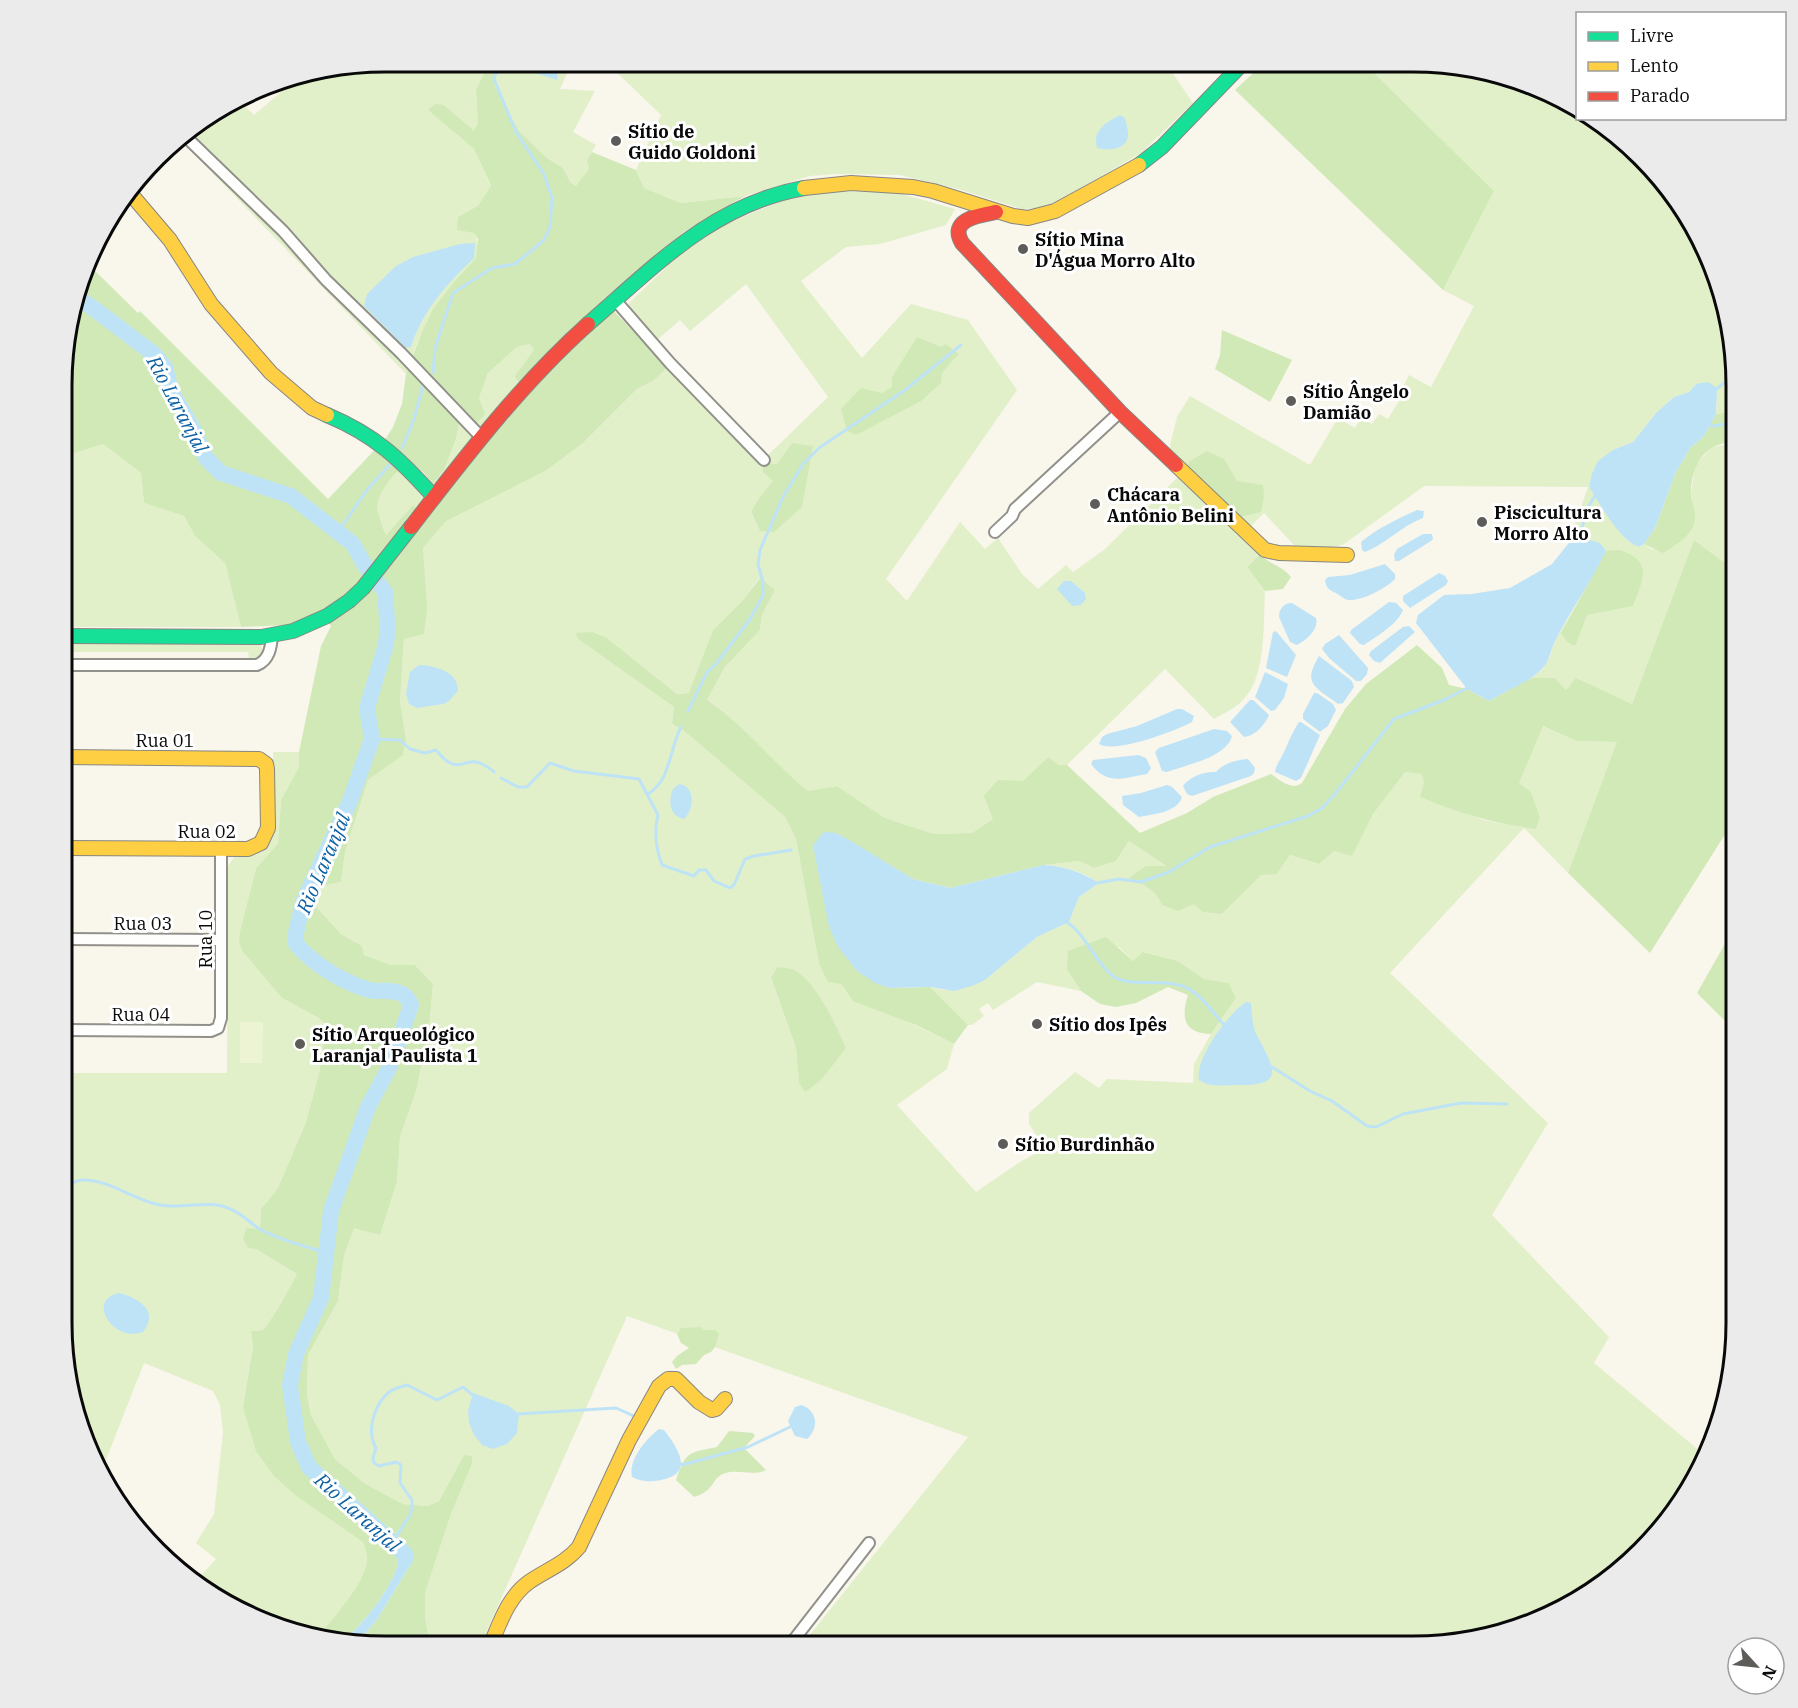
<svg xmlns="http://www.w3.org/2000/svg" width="1798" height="1708" font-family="'IBM Plex Serif',serif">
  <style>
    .green { fill: #e1f0c9; fill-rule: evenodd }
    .forest { fill: #d1e9b7; fill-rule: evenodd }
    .pitch { fill: #ecf4d4 }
    .water { fill: #bfe3f6 }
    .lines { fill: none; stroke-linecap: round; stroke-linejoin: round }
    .stream { stroke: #bfe3f6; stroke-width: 3 }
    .river { stroke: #bfe3f6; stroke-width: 16 }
    .street-casing { stroke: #91908b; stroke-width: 14 }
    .fast-casing { stroke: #888682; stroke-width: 16 }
    .slow-casing { stroke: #888682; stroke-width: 16 }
    .jam-casing { stroke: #888682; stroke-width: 16 }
    .street { stroke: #fefefc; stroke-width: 10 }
    .fast { stroke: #16e098; stroke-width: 14 }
    .slow { stroke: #ffcf43; stroke-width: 14 }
    .jam { stroke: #f24e42; stroke-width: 14 }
    .poi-dot { fill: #5d5c58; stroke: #fff; stroke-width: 2 }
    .labels { text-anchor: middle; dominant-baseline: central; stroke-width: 6; stroke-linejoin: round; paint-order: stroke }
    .poi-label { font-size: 18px; font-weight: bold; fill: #090909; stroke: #fff; text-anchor: start }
    .street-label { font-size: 18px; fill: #090909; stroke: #fff }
    .water-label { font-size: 20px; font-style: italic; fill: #0b61a3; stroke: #fff }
    .rim { fill: none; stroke: #090909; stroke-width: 3 }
  </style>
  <rect width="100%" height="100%" fill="#f9f6ec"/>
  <path class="green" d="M385,62H572L560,89L595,91L573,132L596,145L587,160L589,169L577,186L570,183L563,168L547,158L519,131L494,84L476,90L478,123L474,132L444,105L456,134L474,149L491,187C483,199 471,219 475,234C477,241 479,248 477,256C474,264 440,298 433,310C421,330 414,352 406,374L179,138L241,102L254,115L300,76Z
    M606,62H749L756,71L767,73L775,62H831L850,70L891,72L944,65L948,62H1165L1193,103L1141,153L1053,204L1041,208L1022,209L958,189L900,175L837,174L810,176L745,196L681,203L644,188L636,170L661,115Z
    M1363,62H1435L1497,73L1575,105L1577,107L1578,118L1590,119L1669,188L1719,281L1723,300H1718L1716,307C1738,336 1736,375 1736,411L1716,414L1717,402L1696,384L1689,392L1674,397L1656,413L1633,442L1613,450L1589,486L1612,522L1639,547L1644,544L1653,550L1695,520L1691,494L1695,465L1712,447L1736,443V571L1694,540L1632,704L1576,679L1566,690L1555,678H1531L1543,669L1550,657L1554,642L1596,572L1580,537L1568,544L1588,487L1424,486L1344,544L1331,548L1296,547L1264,513L1247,530L1168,454L1177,417L1190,396L1310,465L1338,418L1355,428L1361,418L1372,424L1379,414L1388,419L1400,399L1398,397L1409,375L1431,387L1474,306L1443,290L1494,191Z
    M865,191L898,193L955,209L946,225L880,244L846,247L801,281L862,358L911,304L968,320L1017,390L886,579L907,601L960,522L985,549L998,538L1022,574L1038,589L1066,565L1073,572L1104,550L1180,475L1260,554L1247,567L1265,591C1263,623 1267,679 1241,702C1234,709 1222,714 1214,719L1165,669L1067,765H1059L1048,757L1023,781L993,819L972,833L934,834L885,818L837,786L808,791C773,763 745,725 707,700L725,667L760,630L762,615L775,590L759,578L744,599L713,630L690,693L677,694L607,638L578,639L674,707L672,724L683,730L785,817L796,839L819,964L841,984L846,992L954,1044L947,1069L897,1105L976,1192L1020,1162L1045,1148L1029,1124V1113L1075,1072L1099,1088L1107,1079L1193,1083L1194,1064L1211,1034L1236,998L1229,983L1204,979L1178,961L1144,952L1133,961L1119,947L1067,970L1081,991L1037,982L993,1010L988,1003L979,1009L984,1016L972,1025H968L930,987L944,990L985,980L1037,937L1069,922L1079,897L1099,883C1081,871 1065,866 1043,865L1079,861L1094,868L1116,861L1129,841L1167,867L1130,879L1149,887L1159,896L1194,904L1222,914L1261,874H1277L1290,855L1318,864L1334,851L1352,855L1373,814L1404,772L1421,774L1424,782L1421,797L1484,820L1536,829L1540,817L1531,792L1518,783L1542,726L1576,741L1618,742L1568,873L1524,828L1390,973L1548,1123L1492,1215L1609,1337L1594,1363L1701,1452L1709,1444L1703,1466L1656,1536L1610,1579L1517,1629L1434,1646H801L968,1437L627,1316L480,1646H430L425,1616V1593L451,1514L472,1464L464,1455L439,1501L427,1506L403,1504L364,1483L335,1459L311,1415L307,1395L308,1355L338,1301L344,1256L354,1227L380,1235L397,1182L400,1137L417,1088L430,1019L433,984L415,965H391L364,955L362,946L341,934L311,901L321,886L341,882L345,852L368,780L403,754L406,740L400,701L404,638L424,634L423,548L445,521L583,443L637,389L653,381L668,367L760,463L828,397L746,284L690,331L680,320L657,340L630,309L629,303L678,256L724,225L783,200L815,193ZM959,354L942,373L841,409L882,393ZM766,464H777L774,532L760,531L751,513L759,498L773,481ZM777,967L814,988L835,1024L845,1048L799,1082L796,1048L771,979Z
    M530,344L534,350L527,394L425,517L413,505L386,535C384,528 380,520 378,513C374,494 395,472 408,460L433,484L444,470L456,439L459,423L466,416L479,398L488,373L517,347Z
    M103,444L141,473L144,503L184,516L195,536L225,563L241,627H66L67,446L71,454Z
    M66,642L259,643L264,652L260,659H249L248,652H66Z
    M273,752H299V767L281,800L278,843L256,870L243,952L282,998L319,1018L326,1025L319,1073L306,1122L278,1188L261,1209L260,1230L245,1229L256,1249L297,1274C286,1294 278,1313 263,1330L251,1331L253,1347L243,1407L363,1542C365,1548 368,1555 367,1561C363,1586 336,1615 320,1634L242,1613L195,1582L216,1559L196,1543L214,1514L223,1433L220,1405L213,1391L144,1363L102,1470L79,1427L62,1344L64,1073H227L228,866L235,856L266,847L273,835Z"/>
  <path class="forest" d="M831,62H948L944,65C904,71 870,77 831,62Z
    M1265,62H1363L1494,191L1443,290L1235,90Z
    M493,72L494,84L519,131L547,158L563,168L570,182L576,186L589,169L587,160L592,152L636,170L644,188L681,203L745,196L685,231L603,300L668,367L653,381L637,389L583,443L545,471L446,521L423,548L427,608L424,634L404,639L400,701L406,740L403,755L368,780L345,852L341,882L321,886L311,901L341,934L362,946L364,955L391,965H415L433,984L430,1019L417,1088L400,1137L397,1182L380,1235L354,1228L344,1256L338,1301L308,1355L307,1395L311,1415L335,1459L364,1483L403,1504L427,1506L439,1501L464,1455L472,1456V1464L451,1514L425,1593V1616L430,1646H364L356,1644L376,1621L411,1564L392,1544L400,1556C395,1585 366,1621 344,1640L320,1634C336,1614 363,1586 367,1561C368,1555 365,1548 363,1542L295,1495L274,1476L256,1451L243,1407L253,1347L251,1331L263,1330C277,1313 286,1294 297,1274L256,1249L248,1248L243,1239L246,1228L260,1229L261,1209L278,1188L306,1122L319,1073L326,1025L319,1018L282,998L243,952L239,942L240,932L256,869L278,843L281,800L299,767V752L321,646L331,626L323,612L288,625L241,627L225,563L195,536L184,516L144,503L141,473L103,444L71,454L67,446L68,322L89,265L138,313L140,311L328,499L386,438L393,427L402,404L406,374L423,329L433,309L454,282L476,258L478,239L474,233L457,230L458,217L478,206L491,186L474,149L428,110L435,104L444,105L474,131L478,123L476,90L484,74ZM530,344L534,350L515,376L526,395L425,517L413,505L386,535C383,527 380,520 378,512C374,494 396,472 408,461L423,472L433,484L444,470L456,439L459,423L466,416L476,424L485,414L479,398L488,373L517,347Z
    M1222,330L1292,360L1270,402L1215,369L1220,355Z
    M917,337L941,347L946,344L959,354L942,373L941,383L921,401L856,435L847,431L841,409L861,388L882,393L892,387V377Z
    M1736,411V443C1704,440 1690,468 1691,496C1692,503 1696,512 1695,520C1692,536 1676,545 1663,553L1644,544L1655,528L1675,474L1690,448L1704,436L1716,414Z
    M792,443L813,446L802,507L774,532L760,531L751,512L759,498L773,481L763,472V466L766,464H777Z
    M1207,451L1224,459L1237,481L1263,485L1264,496L1261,512L1235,518L1186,469L1190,461Z
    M1694,540L1736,571V817L1650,953L1568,873L1617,742L1576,741L1543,726L1519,783L1531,792L1540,817L1536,829C1496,824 1458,813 1420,797L1424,782L1421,774L1405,772L1373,814L1352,856L1334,851L1319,864L1290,855L1277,874L1261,875L1222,914L1203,912L1194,904L1178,911L1162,905C1156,889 1144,885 1129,878L1146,866H1166L1129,841L1116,861L1094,868L1079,861L1044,865L950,888L913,879L836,833L889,988L930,987L968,1025L954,1044L916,1025L853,1001L841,984L828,982L819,964L796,839L785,817L683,730L672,724L674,707L578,639L575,633L592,632L607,638L677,694L689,693L713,630L744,599L760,578L775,590L762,615L760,630L725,667L707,700C745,725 773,763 808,791L837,786L885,818L934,834L972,833L993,819L984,796L998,780L1023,781L1048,757L1059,765H1067L1140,833L1187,813L1213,797L1271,774C1280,780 1291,791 1302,783L1345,709L1366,684L1417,645L1442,668L1449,685L1467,689L1489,701L1531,678H1555L1566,690L1576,678L1632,704Z
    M1619,550C1654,561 1643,579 1633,606L1587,615L1575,646L1567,642L1561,633L1606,551Z
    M1260,554C1270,565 1281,565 1291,577L1283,589L1265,591L1247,567Z
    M1734,928L1736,931V1032L1697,993Z
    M1106,937L1133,961L1143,952L1178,961L1204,979L1229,983L1236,998L1211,1034C1183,1033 1181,1017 1188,995L1168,987L1136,1003L1116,1007L1100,1004L1081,991L1067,970L1068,951Z
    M777,967C782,968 788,968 792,969C817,981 835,1024 846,1048L821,1080L805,1092L799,1083L796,1048L771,978Z
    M701,1327L704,1330H715L719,1334L715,1347L711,1352L704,1355L696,1364L682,1365L676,1369L672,1362L677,1356L689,1348L681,1343L677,1334L681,1328Z
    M729,1431L753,1433L755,1436L744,1448L766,1470C752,1477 737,1468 723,1474C711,1479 715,1491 694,1497L676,1480C686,1451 688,1453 717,1447Z"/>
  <path class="pitch" d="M240,1022H263L262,1063H240Z"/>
  <path class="water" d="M519,62H559L557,80L535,73Z
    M1120,115L1125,118C1126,123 1128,129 1128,133C1129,150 1108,151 1097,148C1092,130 1107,122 1120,115Z
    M475,243L474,258C447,284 422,311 411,347L406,348L364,306L367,294L396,266L413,257L460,244Z
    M1708,382L1717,388L1716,414L1704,436L1690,448L1675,474L1655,528L1644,544L1639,547C1618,539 1601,505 1589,487L1592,474L1598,461L1613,450L1633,442L1656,413L1674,397L1689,392L1696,384Z
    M1417,510L1424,511L1423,518C1401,526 1386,544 1365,552L1362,550L1361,542C1378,528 1397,519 1417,510Z
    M1423,534H1432L1433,539L1431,541L1399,561H1395L1394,555L1397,549Z
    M1580,537L1600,543L1606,551C1591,582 1571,610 1555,641C1550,651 1550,662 1541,670C1527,683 1506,691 1489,701L1467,689L1416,623L1418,615L1444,595L1472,594L1510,588L1552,564L1568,544Z
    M1385,564L1395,574V579C1386,588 1363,601 1348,600C1344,599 1339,595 1336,593C1329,590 1326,588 1325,580L1328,577L1350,575Z
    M1439,573L1445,576L1448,581L1446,585L1410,608L1403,601V596Z
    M1064,581H1071L1085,593L1086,599L1081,605L1072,606L1057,589Z
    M1389,602L1396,603L1403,610C1397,625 1377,636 1364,645L1360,644L1350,633L1351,630Z
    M1292,603L1316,618C1319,629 1307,640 1297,645L1290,642L1279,617C1279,609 1284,603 1292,603Z
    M1409,626L1415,632L1380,663L1374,661L1369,655L1371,651L1403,627Z
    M1276,631L1296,655L1287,677L1266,668L1273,632Z
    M1339,635L1368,668L1367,674L1361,681H1356L1329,658L1322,649L1325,644Z
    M1319,656L1352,681L1354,687L1343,703L1338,704C1315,687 1302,684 1319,656Z
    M419,665C436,666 458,671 458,691L448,702L443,704L417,708L409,704L406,694L410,672Z
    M1265,672L1288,684L1284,698L1275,710L1271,711L1255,697Z
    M1314,693H1317L1333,704L1336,710L1328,726L1320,732L1303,719V714Z
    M1250,700H1253L1269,715C1265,725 1255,736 1244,737L1230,722Z
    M1177,709H1182L1194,716L1192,722C1175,731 1115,754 1099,744L1102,737L1107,734L1137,726Z
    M1299,722H1301L1320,735L1301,778L1296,781L1275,772C1276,764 1280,761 1283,754C1289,742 1291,734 1299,722Z
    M1214,729L1227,731L1232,736C1227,757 1186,765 1167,772L1162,771L1155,752L1159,748Z
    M1138,755L1146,758L1151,768L1147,774C1123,778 1108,786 1091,764L1093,760Z
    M1248,759L1255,768L1254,773L1251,776L1192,796L1187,794L1183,786C1189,777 1204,771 1216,772C1223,763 1237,760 1248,759Z
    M679,784C696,786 694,810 684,819C669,816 668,801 673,789Z
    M1167,785L1172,787L1182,797C1177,813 1153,814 1139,817L1123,805L1122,796L1141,793Z
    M824,832L836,833L851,841L913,879L950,888L1043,865C1065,866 1081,872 1099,883L1079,897L1069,922L1037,937L985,980L972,986L954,991L930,987L889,988L875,983L857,971L838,947L829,927L813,845Z
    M1246,1002L1251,1003C1252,1012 1252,1023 1255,1031C1268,1060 1293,1086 1239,1085C1226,1085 1210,1088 1199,1080C1195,1058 1228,1014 1246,1002Z
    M119,1293C138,1298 160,1310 143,1332C114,1343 85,1300 119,1293Z
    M473,1393L509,1406L519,1414L517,1433L507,1444L493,1449L482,1445L474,1435L469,1423L468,1411Z
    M801,1405C818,1410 819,1429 807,1439L795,1436L788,1421L795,1407Z
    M659,1429L664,1430C678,1448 695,1474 661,1480C650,1482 642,1482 632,1477C628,1460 646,1439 659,1429Z
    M392,1543L408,1549L412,1556L411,1564L376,1621L356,1644L344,1640C366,1621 395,1585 400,1556Z"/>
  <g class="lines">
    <path class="stream" d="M433,373L435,348L453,293L492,268L515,264L544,240L550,227L552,198L544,174L516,132L494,79C497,63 508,67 519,62
      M1715,390L1728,380L1736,364
      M1705,424L1715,426L1736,422
      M402,448L414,419L423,385
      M338,532L367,490L392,462
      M1579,539L1587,509L1597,492
      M688,711L707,672L716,664L750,619L763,596V582L758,564L760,550L783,497L803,464L819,448L905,390L961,345
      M372,739L400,740L410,749L425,753L436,750C459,779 463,755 482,764C486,766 491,769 494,772
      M501,778L518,787H527L550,763L574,771L639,779L658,815C654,831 656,849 662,865L694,876L699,870H706L714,881L730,888L734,885L745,859L754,856L791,850
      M648,794C671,780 669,750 681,727
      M1097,883L1119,879L1141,882L1169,872L1210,847L1308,816L1322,808L1335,794L1394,719L1444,700L1469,687
      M1065,921C1086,933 1094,962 1113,976C1131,989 1164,976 1189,989C1204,998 1213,1013 1225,1026
      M1272,1067L1310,1091L1332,1101L1367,1126L1376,1127L1403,1114L1461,1103L1507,1104
      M63,1191C68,1186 75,1180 82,1180C109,1179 133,1200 160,1205C182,1209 207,1200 228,1208C240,1212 248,1221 258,1228C279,1240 304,1246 327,1253
      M517,1414L616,1408L636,1417
      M680,1463L682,1465L748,1447L790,1427
      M392,1543L410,1515L412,1507V1500L400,1483L401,1465L396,1462L379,1466L374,1463L373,1458L376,1448C366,1431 374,1405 389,1392C394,1388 401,1387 407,1385L437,1400L463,1387L474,1396"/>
    <path class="river" d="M77,298L93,308L155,355L165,367L171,391L192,427L206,458L221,473L291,496L353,544L364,564L385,592L388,631L385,648L367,708L372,739L350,801L303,902L296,933V944C314,965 343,982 369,990C379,993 392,988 402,994C406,996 409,1000 411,1005L389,1068L368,1107L331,1211L321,1298L296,1354L290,1385L298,1442L309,1467L405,1554V1559"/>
    <defs>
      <path id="street" d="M184,135L283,231L326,280L401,353L481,437
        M616,301L670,363L764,460
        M995,532L1012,516L1015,509L1120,412
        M66,665H257C269,660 271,648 272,636
        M64,939L221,940
        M64,1030L211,1031L218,1028L221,1018V849
        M789,1646L869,1543"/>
      <path id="fast" d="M1139,165L1162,147L1244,62
        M588,324C655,266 713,204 804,188
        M327,415C375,435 400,459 434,497
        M66,636L261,637L293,631L327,616L349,601L363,588L411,527"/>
      <path id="slow" d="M804,188L851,183L913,187L933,191L1013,216L1028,218L1055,211L1139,165
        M130,193L170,240L211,304L271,373L312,408L327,415
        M1176,465L1265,550L1279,553L1347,555
        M65,757L259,759L266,764L267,769L268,828L261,843L248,849L65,848
        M490,1646C500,1623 508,1597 529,1582C546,1570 565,1564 579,1547L629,1440L659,1386L668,1379H676L699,1402L712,1410L716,1409L725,1399"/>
      <path id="jam" d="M996,212C980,215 948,219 962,243L1120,412L1176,465
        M411,527C466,456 521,384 588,324"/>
    </defs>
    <use href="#street" class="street-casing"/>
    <use href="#fast" class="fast-casing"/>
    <use href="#slow" class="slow-casing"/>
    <use href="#jam" class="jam-casing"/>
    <use href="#street" class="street"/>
    <use href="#fast" class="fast"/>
    <use href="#slow" class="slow"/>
    <use href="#jam" class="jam"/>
  </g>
  <g class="poi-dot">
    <circle cx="616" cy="141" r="6"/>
    <circle cx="1023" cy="249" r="6"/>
    <circle cx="1291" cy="401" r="6"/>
    <circle cx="1095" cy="504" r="6"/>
    <circle cx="1482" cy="522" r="6"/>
    <circle cx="1037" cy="1024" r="6"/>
    <circle cx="300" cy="1044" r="6"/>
    <circle cx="1003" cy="1144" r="6"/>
  </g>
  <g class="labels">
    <g class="poi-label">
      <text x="628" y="131">Sítio de<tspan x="628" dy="21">Guido Goldoni</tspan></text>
      <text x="1035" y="239">Sítio Mina<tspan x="1035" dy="21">D'Água Morro Alto</tspan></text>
      <text x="1303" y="391">Sítio Ângelo<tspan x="1303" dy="21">Damião</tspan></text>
      <text x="1107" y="494">Chácara<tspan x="1107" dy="21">Antônio Belini</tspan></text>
      <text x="1494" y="512">Piscicultura<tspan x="1494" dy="21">Morro Alto</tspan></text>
      <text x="1049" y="1024">Sítio dos Ipês</text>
      <text x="312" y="1034">Sítio Arqueológico<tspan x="312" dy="21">Laranjal Paulista 1</tspan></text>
      <text x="1015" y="1144">Sítio Burdinhão</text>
    </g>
    <g class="street-label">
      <text x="165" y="740">Rua 01</text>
      <text x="207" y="831">Rua 02</text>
      <text x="143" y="923">Rua 03</text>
      <text transform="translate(205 939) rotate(-90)">Rua 10</text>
      <text x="141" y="1014">Rua 04</text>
    </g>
    <g class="water-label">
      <text transform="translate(178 404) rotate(62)">Rio Laranjal</text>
      <text transform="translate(323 863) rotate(-67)">Rio Laranjal</text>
      <text transform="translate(358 1512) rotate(42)">Rio Laranjal</text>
    </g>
  </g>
  <path d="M0 0H1798V1708H0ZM385 72H1413A313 313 0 0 1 1726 385V1323A313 313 0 0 1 1413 1636H385A313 313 0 0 1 72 1323V385A313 313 0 0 1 385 72Z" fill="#ebebeb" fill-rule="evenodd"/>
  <path class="rim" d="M385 72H1413A313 313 0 0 1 1726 385V1323A313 313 0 0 1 1413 1636H385A313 313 0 0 1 72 1323V385A313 313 0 0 1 385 72Z"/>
  <rect x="1576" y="12" width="210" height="108" fill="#ffffff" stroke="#9d9d9d" stroke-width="1.5"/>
  <rect x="1588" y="32" width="30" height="9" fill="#16e098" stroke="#9d9d9d" stroke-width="1.5"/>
  <text x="1630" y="42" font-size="18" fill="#090909">Livre</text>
  <rect x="1588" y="62" width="30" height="9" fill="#ffcf43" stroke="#9d9d9d" stroke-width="1.5"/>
  <text x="1630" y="72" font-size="18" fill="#090909">Lento</text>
  <rect x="1588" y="92" width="30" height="9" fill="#f24e42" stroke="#9d9d9d" stroke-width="1.5"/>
  <text x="1630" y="102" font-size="18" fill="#090909">Parado</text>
  <g transform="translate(1756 1666) rotate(117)"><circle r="28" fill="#ffffff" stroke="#9d9d9d" stroke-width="1.5"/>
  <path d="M0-4.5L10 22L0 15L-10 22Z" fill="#5d5c58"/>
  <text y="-9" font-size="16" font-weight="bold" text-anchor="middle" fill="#090909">N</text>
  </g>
</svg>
